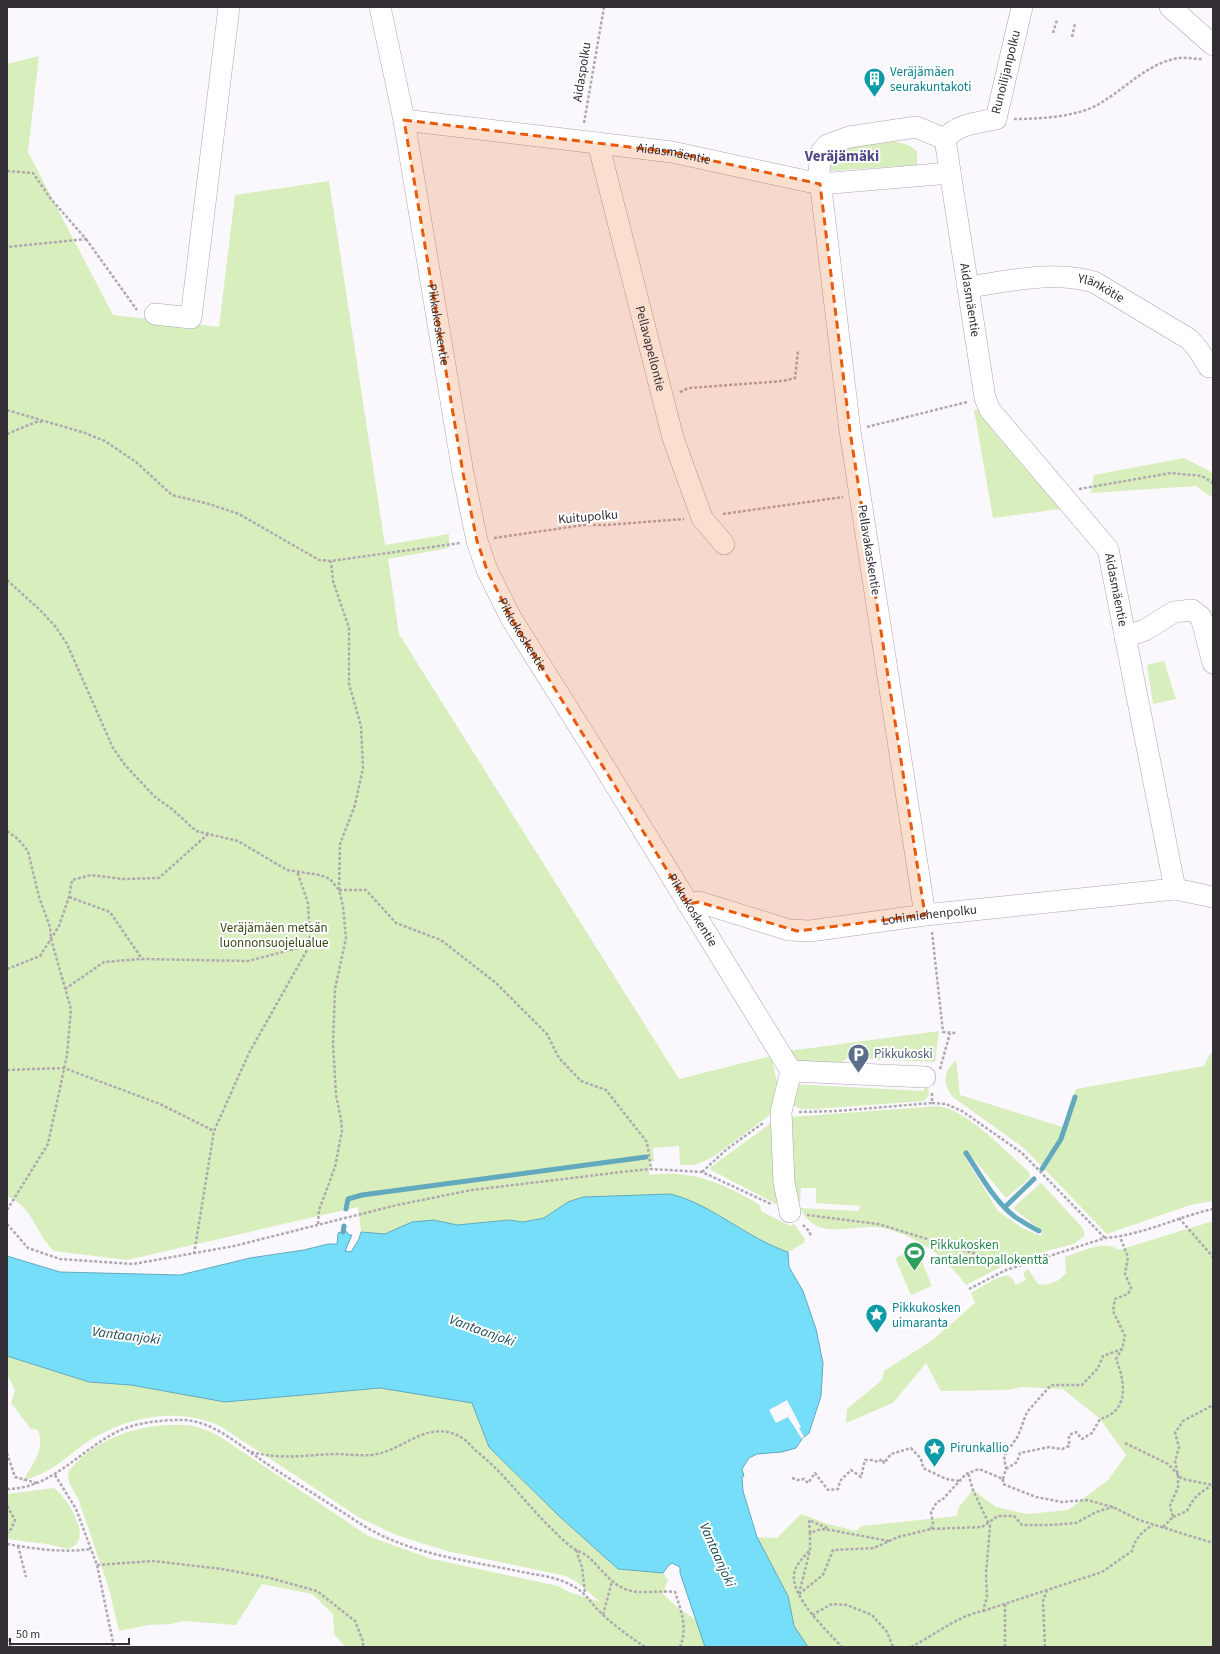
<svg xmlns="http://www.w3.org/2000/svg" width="1220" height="1654" font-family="'Source Sans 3',sans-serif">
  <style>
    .green { fill: #d9eebd }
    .water { fill: #76def9; stroke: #62a9be }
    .pier { fill: #fbf8fd }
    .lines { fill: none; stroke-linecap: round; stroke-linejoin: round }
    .stream { stroke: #62a9be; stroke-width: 5 }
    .minor-casing { stroke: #afa2b5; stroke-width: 22 }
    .path { stroke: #aea9b0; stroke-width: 2.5; stroke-dasharray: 3 2; stroke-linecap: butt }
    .minor { stroke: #fff; stroke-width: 21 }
    .marked { fill: #e8590c; fill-opacity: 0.2; stroke: #e8590c; stroke-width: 3; stroke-dasharray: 8 5; stroke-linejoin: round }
    .labels { text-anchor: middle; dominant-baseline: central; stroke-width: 4; stroke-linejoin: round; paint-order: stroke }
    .street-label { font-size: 13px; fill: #342e36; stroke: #fff }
    .culture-label { font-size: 13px; fill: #0d838f; stroke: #fff; text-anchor: start }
    .park-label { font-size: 13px; fill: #384a16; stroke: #fff }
    .service-label { font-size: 13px; fill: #4e5e75; stroke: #fff; text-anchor: start }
    .leisure-label { font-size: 13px; fill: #27864d; stroke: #fff; text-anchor: start }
    .water-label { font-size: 14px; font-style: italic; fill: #214f5a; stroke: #fff }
    .quarter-label { font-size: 15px; font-weight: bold; fill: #4d4987; stroke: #fff }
  </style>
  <rect width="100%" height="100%" fill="#fbf8fd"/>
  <path class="green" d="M39,56L28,152L113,315L219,327L235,195L329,181L385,545L449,534V548L388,559L399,634L679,1079L771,1056L780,1095L778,1109L713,1157L695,1165H680L679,1146L653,1148L654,1161L649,1162V1175C661,1174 674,1173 686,1175C712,1178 738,1192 760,1205L761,1211L790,1226L794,1224L805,1239L804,1243L788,1252L778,1249L718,1216L670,1194L568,1202L544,1218L523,1222L509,1220L457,1225L434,1220L412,1222L385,1234L361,1232L358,1207L127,1260L54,1251C34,1232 35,1209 7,1196V64Z
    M890,140L908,145L917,151V165L829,171L832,148Z
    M980,409L987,423L994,432L1060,509L993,518L974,410Z
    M1184,458L1213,473V498L1196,486L1091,493L1094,475Z
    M1164,661L1176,699L1153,704L1147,665Z
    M939,1031L935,1062L847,1058L840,1064L796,1061L788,1051Z
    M1213,1053V1201L1190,1205L1107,1234L1024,1148L954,1098C943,1085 942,1073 956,1060L960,1095L1063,1127L1076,1089L1204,1066L1210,1054Z
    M925,1081L928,1082L929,1095L924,1101L816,1109H801L792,1105L791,1084L924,1091Z
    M938,1106C968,1110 1006,1152 1029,1172L1030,1178L1006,1198L967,1151H964L966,1159L998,1211L1022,1228L1041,1236L1042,1231L1014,1209L1015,1206L1041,1183L1082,1227L1085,1236L1073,1244L1014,1260L966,1285C944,1257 924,1240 888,1229C855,1220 819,1246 800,1208L859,1211L860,1206L816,1203V1188H801L800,1202L794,1200L790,1117Z
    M774,1121L780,1206L711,1170V1167L719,1161Z
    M1213,1221V1647H808L794,1626L788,1596L757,1537L777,1538L801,1514L828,1524L856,1531L862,1526L957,1516L959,1507L973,1490L996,1507L1028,1514L1068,1510L1108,1480L1126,1455L1100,1419L1063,1389L1022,1387L1008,1390L941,1391L926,1363L893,1403L846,1423L847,1409L882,1380L884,1371L931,1341L975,1303L971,1293C979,1289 1000,1274 1008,1276C1013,1277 1014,1282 1016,1285L1026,1280L1023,1273L1028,1269L1038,1284C1050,1286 1058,1282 1066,1273L1065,1257C1081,1252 1103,1239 1119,1250Z
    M917,1249L932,1286L911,1295L895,1258Z
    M7,1356L89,1382L131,1385L225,1402L380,1388L472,1403L489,1447L559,1516L618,1569L663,1573L668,1580L663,1594L676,1606L696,1620L705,1647H345L334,1634L333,1614L312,1594L262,1584L236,1625L184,1621L171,1624L148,1625L119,1631L109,1589L79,1501L69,1482L68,1472C95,1436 150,1420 193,1426C202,1428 211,1432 219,1436L370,1537L432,1559L558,1586L569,1592L600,1602L577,1582L566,1576L447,1551L396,1535L360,1518L220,1426C180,1408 134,1415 97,1436C79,1446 65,1461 47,1471C39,1475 30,1478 22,1482C31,1466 46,1450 38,1430L31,1429L11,1403L15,1390L7,1374Z
    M54,1488C65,1496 86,1527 78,1541C77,1545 72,1547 68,1549L47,1544L7,1539V1494Z"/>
  <path class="water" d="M670,1194C710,1203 748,1239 788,1252L789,1267L803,1291L816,1329L823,1363L821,1396L809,1433L802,1439L796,1448L782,1452L757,1454L749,1458L742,1469L744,1476L742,1477L743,1491L757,1537L788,1596L794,1626L808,1647H705L680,1573V1567L672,1563L669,1565L663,1573L618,1569L559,1516L489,1447L472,1403L380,1388L225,1402L131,1385L89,1382L7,1356V1256L60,1272L180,1275L250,1258L304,1250L328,1244H337L338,1233L346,1231L349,1235H352L345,1251L351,1252L359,1239L361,1232L385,1234L412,1222L434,1220L457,1225L509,1220L523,1222L544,1218L568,1202L583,1197Z"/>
  <path class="pier" d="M787,1400L801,1427L799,1428L804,1437L802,1439L788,1417L776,1423L769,1410Z"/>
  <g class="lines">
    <path class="stream" d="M966,1153C980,1174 994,1201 1015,1217C1023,1222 1031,1227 1039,1231
      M1042,1169L1061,1139L1075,1097
      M1005,1207L1034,1179
      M346,1209L348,1199L362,1195L646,1157
      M343,1232L344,1226"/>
    <defs>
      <g id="minor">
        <path id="s1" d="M380,7L404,120L463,473L477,541L487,570L511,618L597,755L791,1071"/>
        <path id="s2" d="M1022,7L996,119C977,123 957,124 945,139L985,398L990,410L1108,549L1175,889"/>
        <path d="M1170,7L1213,45"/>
        <path id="s3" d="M404,120L672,152L820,184L950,173"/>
        <path id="s4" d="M598,143L673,438L702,518L724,544"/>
        <path id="s5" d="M968,287C1010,281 1053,270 1094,282L1189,339L1198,349L1209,367"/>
        <path d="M155,314L191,318L229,7"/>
        <path d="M1125,637L1145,630L1174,612L1192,610L1201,617L1213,663"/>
        <path id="s6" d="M688,904L699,902L789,930L810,931L925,915L1175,889L1213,897"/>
        <path d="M925,915L850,431L819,171L822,151L827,145L849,137L916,127L945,139"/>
        <path d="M791,1071L925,1077"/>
        <path d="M790,1212L784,1182L781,1112L791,1071"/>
      </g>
    </defs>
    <use href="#minor" class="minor-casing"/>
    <path class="path" d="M1053,33L1057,20
      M1072,37L1075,24
      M1014,119C1039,119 1077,117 1099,104C1125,89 1146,64 1178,58C1185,57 1194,59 1202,59
      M584,123L604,7
      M7,171L33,173L51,199L86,239L7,247
      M86,239L137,310
      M680,392L689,388L783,381L795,378L798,351
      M7,410L85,433L105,441L136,462L172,495L209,504L239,514L319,560L331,561L460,543
      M867,427L967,402
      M7,434L36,422H42
      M1079,489L1171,473L1202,476L1213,483
      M723,514L843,497
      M494,538L584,525H605L684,519
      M7,580L40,610L55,626L67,644L113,748L125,765L155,797L172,809L196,831L238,841L287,870L320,875L330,879L338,889
      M7,831L18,839L28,851L39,897L50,927L51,939L71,1009L67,1055L48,1144L7,1210
      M339,890H366L396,923L441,940L496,983L547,1034L559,1058L581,1081L606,1090L647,1142L651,1169
      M69,897L110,912L142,959L248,961L310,945
      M932,932L943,1032L957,1033
      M7,969L40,956L59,926L69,897L72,880L91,875L123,879L159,878L208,834
      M65,989L104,962L141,959
      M940,1069L950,1033
      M7,1070L64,1068L160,1104L214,1131
      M932,1093V1103L946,1104L962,1111L1022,1153L1105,1238
      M799,1112L837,1111L932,1103
      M702,1172L727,1149L763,1123
      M807,1215L878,1224L996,1260L1023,1263
      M1179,1218L1213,1257
      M7,1224L28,1248L60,1259L133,1264L234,1246L397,1205L472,1190L630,1171L651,1169L702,1172L771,1204
      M318,1224L319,1210L335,1167L342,1131L341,1119L336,1095L333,1043L335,989L346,938L343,906L339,890L340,844L355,805L363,768L361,726L349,684V628L333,581L331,561
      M803,1225L809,1231L811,1236
      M194,1254L214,1131L249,1053L310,945L308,903L297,871
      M969,1289L1006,1270L1105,1238C1143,1235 1177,1217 1213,1209
      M1125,1443L1168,1464L1182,1479L1213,1485
      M251,1452C283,1460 304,1455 335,1454C347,1454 359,1456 371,1455C406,1451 428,1416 464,1439C468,1442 471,1446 475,1450C505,1473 527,1506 555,1532C561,1538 568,1545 576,1550C579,1552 583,1553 586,1555C600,1566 608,1582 625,1589C639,1595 659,1590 675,1592C681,1611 688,1627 680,1647
      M7,1453L15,1477L37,1483
      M1006,1469L1017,1462L1020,1453L1049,1447L1062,1449L1069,1446V1435L1076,1432L1082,1439L1092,1433L1100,1419C1130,1411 1125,1381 1116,1359L1122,1349
      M55,1475L76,1509L97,1565L114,1647
      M792,1478L798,1480L804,1479L808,1483L815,1473L828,1490L838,1489L840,1481L851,1470L861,1477L865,1460H872L878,1462L882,1459L884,1463L891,1454L911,1448C917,1456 922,1456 923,1468L946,1479L960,1481
      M1003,1479L1006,1469L1004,1456L1018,1436L1027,1412L1051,1385H1082L1098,1368L1103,1356L1122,1349L1125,1336L1113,1311L1115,1299L1128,1294L1131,1288L1125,1274L1128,1257L1120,1237
      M7,1489C49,1489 77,1454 111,1435C131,1423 158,1420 181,1420C212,1420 236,1443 260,1459C286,1477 313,1493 339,1510C351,1517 361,1525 373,1531C419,1556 472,1561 522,1572C538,1575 557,1577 571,1585C586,1592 591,1604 602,1614C616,1627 630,1637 645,1647
      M7,1506L15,1520L11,1529L7,1533
      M1173,1517L1187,1511C1193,1498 1199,1493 1211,1486
      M1163,1527L1173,1517L1170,1506L1178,1487V1476L1175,1461L1179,1447L1175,1433L1183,1421L1213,1405
      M931,1529L933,1524L931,1512L937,1502L942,1500L966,1474L979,1469L1003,1479V1484L1036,1497L1062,1502L1087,1500L1113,1507L1139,1520L1213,1543
      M810,1533L809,1520L829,1529
      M7,1544C36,1549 62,1553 91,1549
      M18,1546L26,1577
      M576,1550L582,1567L585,1593
      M809,1551C803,1558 796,1564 794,1574C791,1597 827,1631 842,1647
      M97,1565L153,1561L222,1569L270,1578L317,1591L355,1621L363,1641V1647
      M799,1594L823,1575L833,1550L874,1548L898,1537L931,1529L982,1527L998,1516H1014L1022,1525H1050L1076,1523L1096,1512L1113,1507
      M799,1594L810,1550V1533L821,1529L830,1530L889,1541
      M983,1611L1102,1572L1132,1551C1135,1538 1143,1531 1153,1525
      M603,1615L612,1581
      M812,1615L832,1604L847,1605L872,1615L887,1632L893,1647
      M7,1639L11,1647
      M911,1647C935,1635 957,1616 983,1611L987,1597L986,1574L990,1526L973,1490L968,1473
      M1005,1647V1604
      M1045,1647L1043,1601L1047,1590"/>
    <use href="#minor" class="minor"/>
  </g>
  <path class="marked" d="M404,120L672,152L820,184L850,431L925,915L797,931L699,902L688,904L511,618L487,570L477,541L463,473Z"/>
  <defs>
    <symbol id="building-pin" viewBox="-11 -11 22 30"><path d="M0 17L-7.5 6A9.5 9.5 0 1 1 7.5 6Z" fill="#0f9aa8" stroke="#fff"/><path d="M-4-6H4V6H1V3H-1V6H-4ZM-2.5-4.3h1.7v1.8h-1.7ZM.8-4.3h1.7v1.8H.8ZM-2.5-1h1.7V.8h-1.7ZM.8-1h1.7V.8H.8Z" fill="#fff"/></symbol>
    <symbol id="parking-pin" viewBox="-11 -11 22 30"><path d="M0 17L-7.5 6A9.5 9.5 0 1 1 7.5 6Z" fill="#5c6f8a" stroke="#fff"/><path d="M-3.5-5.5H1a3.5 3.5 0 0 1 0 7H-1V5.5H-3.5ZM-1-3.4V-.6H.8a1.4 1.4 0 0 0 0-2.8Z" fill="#fff"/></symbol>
    <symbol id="stadium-pin" viewBox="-11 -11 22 30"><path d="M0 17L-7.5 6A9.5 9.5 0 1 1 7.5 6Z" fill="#2e9e5b" stroke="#fff"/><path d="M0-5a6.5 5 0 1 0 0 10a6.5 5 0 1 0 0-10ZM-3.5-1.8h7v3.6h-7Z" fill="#fff"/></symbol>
    <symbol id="sight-pin" viewBox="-11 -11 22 30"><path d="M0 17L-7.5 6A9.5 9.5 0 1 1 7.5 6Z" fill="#0f9aa8" stroke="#fff"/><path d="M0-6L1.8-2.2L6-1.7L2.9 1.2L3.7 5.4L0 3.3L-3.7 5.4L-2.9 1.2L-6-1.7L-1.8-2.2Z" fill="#fff"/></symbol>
  </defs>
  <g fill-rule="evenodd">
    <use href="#building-pin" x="862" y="66" width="25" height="34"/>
    <use href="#parking-pin" x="846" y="1042" width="25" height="34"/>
    <use href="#stadium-pin" x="902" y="1240" width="25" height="34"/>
    <use href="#sight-pin" x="864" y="1302" width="25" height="34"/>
    <use href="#sight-pin" x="922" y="1436" width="25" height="34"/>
  </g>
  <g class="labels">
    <g class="street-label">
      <text transform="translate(582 72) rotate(-81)">Aidaspolku</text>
      <text transform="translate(1006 72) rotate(-76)">Runoilijanpolku</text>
      <text stroke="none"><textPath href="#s3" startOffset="272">Aidasmäentie</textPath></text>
      <text stroke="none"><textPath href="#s5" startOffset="136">Ylänkötie</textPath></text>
      <text stroke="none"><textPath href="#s2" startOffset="334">Aidasmäentie</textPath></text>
      <text stroke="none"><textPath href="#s1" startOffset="323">Pikkukoskentie</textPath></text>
      <text stroke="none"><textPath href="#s4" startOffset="212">Pellavapellontie</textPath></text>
      <text transform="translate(588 517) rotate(-5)">Kuitupolku</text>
      <text transform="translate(869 550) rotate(81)">Pellavakaskentie</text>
      <text stroke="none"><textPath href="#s2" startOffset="670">Aidasmäentie</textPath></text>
      <text stroke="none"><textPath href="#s1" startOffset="647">Pikkukoskentie</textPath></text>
      <text stroke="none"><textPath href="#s1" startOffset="971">Pikkukoskentie</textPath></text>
      <text stroke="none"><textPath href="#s6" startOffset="247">Lohimiehenpolku</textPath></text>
    </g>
    <g class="culture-label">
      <text x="890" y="72">Veräjämäen<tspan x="890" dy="15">seurakuntakoti</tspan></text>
      <text x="892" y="1308">Pikkukosken<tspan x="892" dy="15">uimaranta</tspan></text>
      <text x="950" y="1448">Pirunkallio</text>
    </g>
    <g class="park-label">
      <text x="274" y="928">Veräjämäen metsän<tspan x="274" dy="15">luonnonsuojelualue</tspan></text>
    </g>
    <g class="service-label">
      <text x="874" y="1054">Pikkukoski</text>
    </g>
    <g class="leisure-label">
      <text x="930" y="1245">Pikkukosken<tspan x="930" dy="15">rantalentopallokenttä</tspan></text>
    </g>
    <g class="water-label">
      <text transform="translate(482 1331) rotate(20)">Vantaanjoki</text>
      <text transform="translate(126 1336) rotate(7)">Vantaanjoki</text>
      <text transform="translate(717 1555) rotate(66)">Vantaanjoki</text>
    </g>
    <g class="quarter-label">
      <text x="842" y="156">Veräjämäki</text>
    </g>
  </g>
  <rect width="1220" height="1654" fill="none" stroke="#342e36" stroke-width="16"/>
  <path d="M10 1638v6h119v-6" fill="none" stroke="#342e36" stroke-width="2"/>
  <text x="16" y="1638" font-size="12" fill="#342e36" stroke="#ffffff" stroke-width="3" paint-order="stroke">50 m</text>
</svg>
